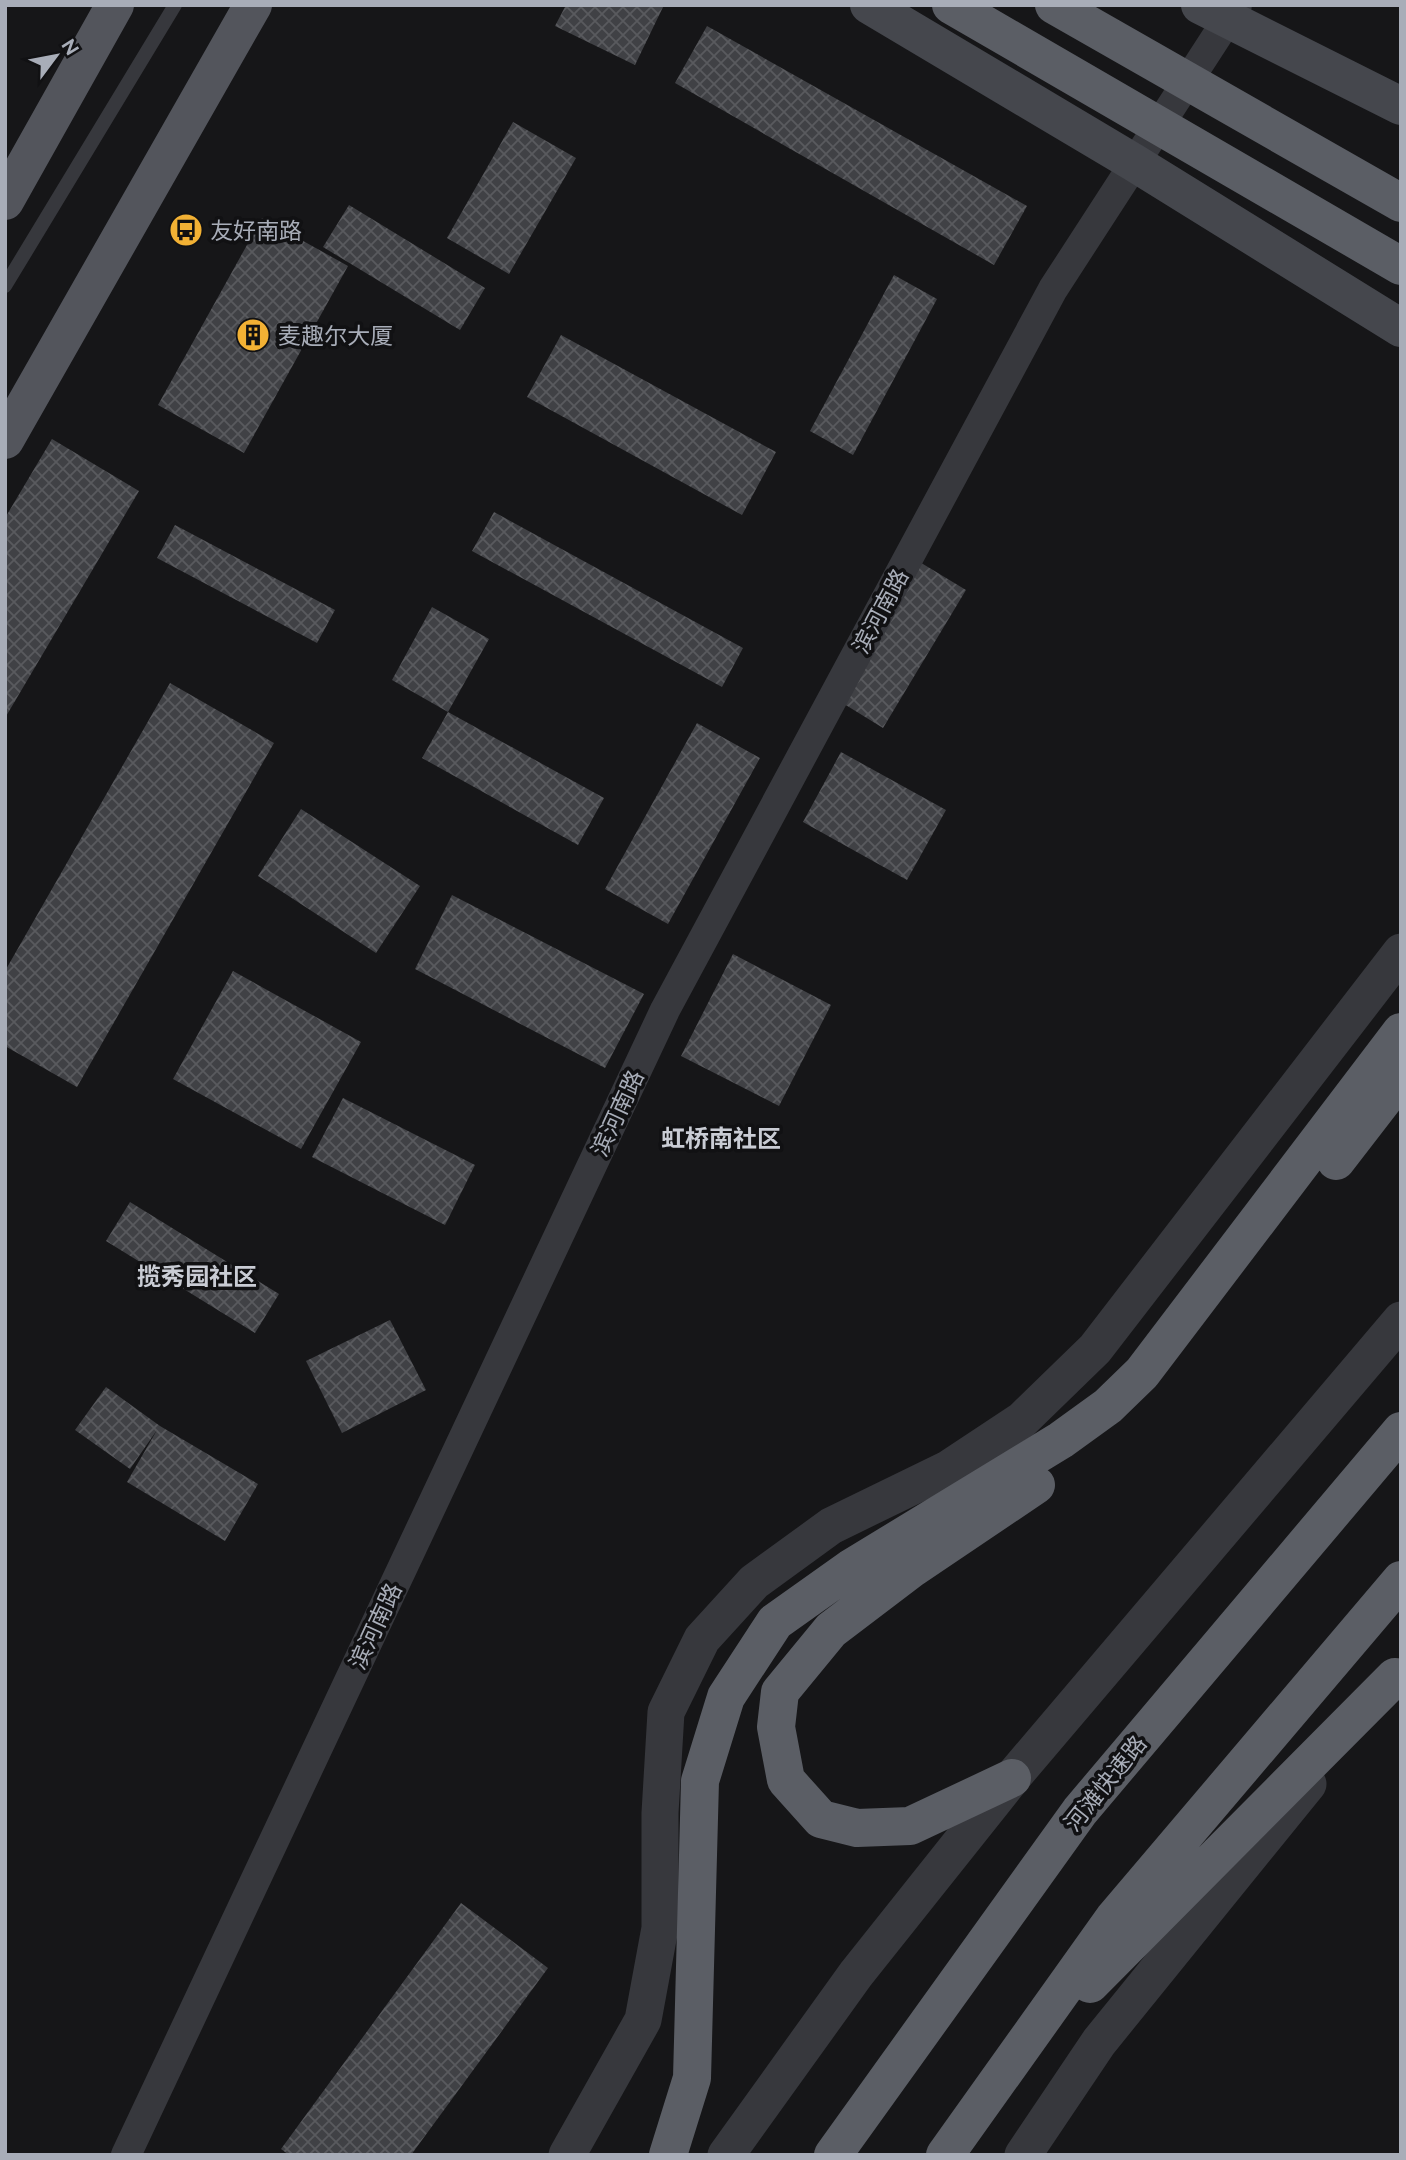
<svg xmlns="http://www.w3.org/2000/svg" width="1406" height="2160" font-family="Raleway,'Noto Sans SC',sans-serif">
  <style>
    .building { fill: url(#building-cross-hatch) }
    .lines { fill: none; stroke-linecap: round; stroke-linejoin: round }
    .service { stroke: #37383d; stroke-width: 14 }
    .minor { stroke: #37383d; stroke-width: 30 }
    .tertiary { stroke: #37383d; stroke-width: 37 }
    .secondary { stroke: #45474d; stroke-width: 38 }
    .primary { stroke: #53555c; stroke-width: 38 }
    .trunk { stroke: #5b5e65; stroke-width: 38 }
    .trunk-bridge { stroke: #5b5e65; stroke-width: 38 }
    .labels { text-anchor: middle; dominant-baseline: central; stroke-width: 7; stroke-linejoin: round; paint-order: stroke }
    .poi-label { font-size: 23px; fill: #a8adb8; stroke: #111113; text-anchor: start }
    .street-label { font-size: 23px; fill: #a8adb8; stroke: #111113 }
    .neighbourhood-label { font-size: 24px; font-weight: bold; fill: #c9ccd4; stroke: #111113 }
  </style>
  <defs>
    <pattern id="building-cross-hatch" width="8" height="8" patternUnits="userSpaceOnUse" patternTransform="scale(1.75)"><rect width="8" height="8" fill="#404145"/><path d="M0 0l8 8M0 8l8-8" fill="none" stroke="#595a5e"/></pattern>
  </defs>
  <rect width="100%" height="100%" fill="#161618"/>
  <path class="building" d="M566,5H664L635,65L555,26Z
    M707,26L1027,206L994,265L675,83Z
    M513,122L576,158L509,274L447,238Z
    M349,205L485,288L460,330L323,247Z
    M262,218L348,266L244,453L158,405Z
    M894,275L937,299L853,455L810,431Z
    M561,335L776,452L742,515L527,397Z
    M52,439L139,491L5,718V518Z
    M494,512L743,648L722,687L472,551Z
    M175,525L335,610L317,643L157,558Z
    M918,561L966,590L883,728L836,699Z
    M432,607L489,639L448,712L392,680Z
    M170,683L274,743L77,1087L5,1046V971Z
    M448,712L604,798L578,845L422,758Z
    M697,723L760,758L668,924L605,889Z
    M841,752L946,810L907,880L803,822Z
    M301,809L420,886L376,953L258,876Z
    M452,895L644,994L605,1068L415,969Z
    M733,954L831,1005L779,1106L681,1056Z
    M233,971L361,1042L301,1149L173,1079Z
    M343,1098L475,1165L445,1225L312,1157Z
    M130,1202L279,1294L255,1333L106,1241Z
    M390,1320L426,1390L342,1433L306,1361Z
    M106,1387L160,1426L258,1484L225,1541L127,1482L157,1430L130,1469L75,1430Z
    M461,1903L548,1968L411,2155H289L281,2149Z"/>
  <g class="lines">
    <path class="service" d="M5,286L175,5"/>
    <path class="minor" d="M126,2155L665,1010L1053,289L1237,5"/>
    <path class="tertiary" d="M567,2155L643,2020L660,1928V1813L666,1712L702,1639L754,1582L831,1526L948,1469L1022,1420L1095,1349L1401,952
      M726,2155L856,1974L1012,1778L1401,1320
      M1023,2155L1099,2042L1308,1784"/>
    <path class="secondary" d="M869,5L1133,162L1401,328
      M1200,5L1401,106"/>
    <path class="primary" d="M5,201L115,5
      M5,440L253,5"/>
    <path class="trunk" d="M1336,1161L1401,1077
      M1012,1778L910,1826L857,1828L821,1819L786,1780L776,1727L780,1692L831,1630L910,1570L1036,1485
      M1090,1984L1395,1677
      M668,2155L692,2078L700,1781L726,1697L775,1622L851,1568L1061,1440L1108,1406L1142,1373L1401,1032
      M833,2155L1080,1811L1401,1431
      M945,2155L1114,1918L1401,1580"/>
    <path class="trunk-bridge" d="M951,5L1401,266
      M1054,5L1401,203"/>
  </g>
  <defs>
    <symbol id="bus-disc" viewBox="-11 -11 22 22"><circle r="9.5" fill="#f2b134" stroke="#111113"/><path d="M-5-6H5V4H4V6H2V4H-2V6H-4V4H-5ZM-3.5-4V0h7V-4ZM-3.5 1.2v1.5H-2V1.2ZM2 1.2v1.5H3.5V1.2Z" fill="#111"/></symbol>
    <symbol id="building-disc" viewBox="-11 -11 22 22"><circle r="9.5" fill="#f2b134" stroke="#111113"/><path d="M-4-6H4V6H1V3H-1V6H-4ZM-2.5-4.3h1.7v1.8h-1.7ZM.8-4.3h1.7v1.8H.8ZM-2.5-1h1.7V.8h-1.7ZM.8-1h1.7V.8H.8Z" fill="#111"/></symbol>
  </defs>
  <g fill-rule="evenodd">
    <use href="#bus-disc" x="167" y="211" width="38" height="38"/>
    <use href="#building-disc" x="234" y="316" width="38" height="38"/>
  </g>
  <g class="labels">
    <g class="poi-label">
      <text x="210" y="230">友好南路</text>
      <text x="278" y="335">麦趣尔大厦</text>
    </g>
    <g class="street-label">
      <text transform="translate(880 611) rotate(-62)">滨河南路</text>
      <text transform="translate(617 1113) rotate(-65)">滨河南路</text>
      <text transform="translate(375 1626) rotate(-65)">滨河南路</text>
      <text transform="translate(1105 1783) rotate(-51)">河滩快速路</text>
    </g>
    <g class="neighbourhood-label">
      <text x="721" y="1138">虹桥南社区</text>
      <text x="197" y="1276">揽秀园社区</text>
    </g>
  </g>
  <rect width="1406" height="2160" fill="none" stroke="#a8adb8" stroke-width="14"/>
  <g transform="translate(56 56) rotate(58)" stroke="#111113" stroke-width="5" paint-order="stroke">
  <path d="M0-5L12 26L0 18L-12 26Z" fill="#a8adb8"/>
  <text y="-10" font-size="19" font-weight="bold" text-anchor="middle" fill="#a8adb8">N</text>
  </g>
</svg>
